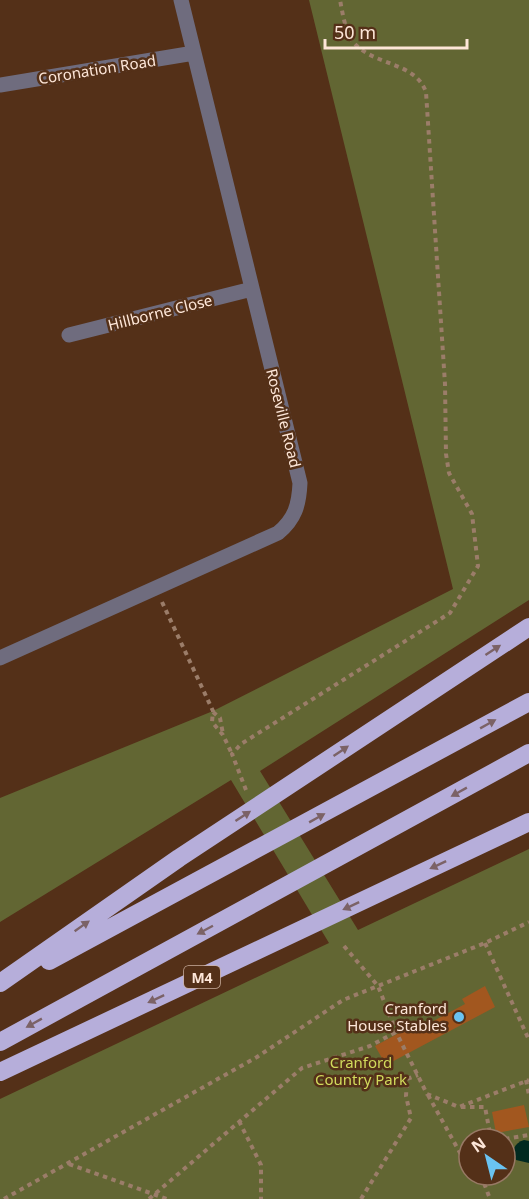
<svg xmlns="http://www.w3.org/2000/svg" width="529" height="1199" font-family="'Noto Sans',sans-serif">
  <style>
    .green { fill: #626633; fill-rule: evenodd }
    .water { fill: #012a20 }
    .building { fill: #a2571f }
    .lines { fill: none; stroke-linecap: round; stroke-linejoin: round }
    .path { stroke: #9b7d69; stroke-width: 4; stroke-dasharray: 4.5 4.5; stroke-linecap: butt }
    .minor { stroke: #6f6c7e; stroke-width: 15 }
    .motorway { stroke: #b6aeda; stroke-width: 18 }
    .oneway { fill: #7b6266 }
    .poi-dot { fill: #6ac3f1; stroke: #543018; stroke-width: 2 }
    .labels { text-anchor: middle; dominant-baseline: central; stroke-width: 5; stroke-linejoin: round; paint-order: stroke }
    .shield { fill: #543018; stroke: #caaf9e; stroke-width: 1.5 }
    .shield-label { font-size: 14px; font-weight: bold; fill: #fde6d8 }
    .street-label { font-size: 15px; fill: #fde6d8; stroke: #543018 }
    .poi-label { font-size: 15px; fill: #fde6d8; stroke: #543018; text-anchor: end }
    .park-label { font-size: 15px; fill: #d1da5c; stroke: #543018 }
  </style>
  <rect width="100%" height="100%" fill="#543018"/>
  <path class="green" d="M309,0H529V600L260,771L358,930L529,849V1199H0V1099L329,943L231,780L0,922V798L213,711L453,589ZM469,1139H505V1175H469Z"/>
  <path class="water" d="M524,1140L529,1141V1163L516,1160C511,1151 514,1143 524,1140Z"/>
  <path class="building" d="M485,986L495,1007L386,1065L375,1046L410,1027L413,1032L465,1004L462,999Z
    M524,1105L529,1127L496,1133L492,1112Z"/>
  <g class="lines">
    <path class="path" d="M162,602L213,711L212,722L223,735L232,754
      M213,712L220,718L223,734
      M246,790L232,754L241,744L450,613L478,566L472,514L449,473L446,454L445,384L426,92C415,62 376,66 355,44C345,32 343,15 340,0
      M485,943L529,1040
      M344,946L378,986L397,1034L427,1094L459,1107L529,1080
      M526,1080L529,1095
      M428,1095L464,1160L469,1157
      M461,1107H485L491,1139
      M239,1121L261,1165V1199
      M505,1139L529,1135
      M69,1164L167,1199
      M481,1175L490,1199
      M4,1199L257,1057L343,1000L485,943L529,922
      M149,1199L302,1068L370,1046L396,1032
      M361,1199L411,1118L406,1096L407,1079L418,1075"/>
    <path class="minor" d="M0,85L194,53
      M69,335L252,289
      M0,658L278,533C295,519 299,505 300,483L181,0"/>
    <path class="motorway" d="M49,961L529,702
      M0,983L179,858L529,627
      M0,1042L529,753
      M0,1072L529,822"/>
  </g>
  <defs><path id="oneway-solid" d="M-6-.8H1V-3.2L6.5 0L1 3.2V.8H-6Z" transform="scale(1.5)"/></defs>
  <g class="oneway">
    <use href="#oneway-solid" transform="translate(493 650) rotate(-33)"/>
    <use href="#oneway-solid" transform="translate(488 724) rotate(-29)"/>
    <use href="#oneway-solid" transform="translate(341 751) rotate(-34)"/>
    <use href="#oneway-solid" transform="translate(459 792) rotate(151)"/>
    <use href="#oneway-solid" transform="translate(243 816) rotate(-33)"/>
    <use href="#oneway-solid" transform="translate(317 818) rotate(-29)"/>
    <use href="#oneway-solid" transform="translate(438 865) rotate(155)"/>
    <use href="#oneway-solid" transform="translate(351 906) rotate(155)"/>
    <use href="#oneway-solid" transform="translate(82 926) rotate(-35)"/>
    <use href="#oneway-solid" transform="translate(205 930) rotate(152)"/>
    <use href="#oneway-solid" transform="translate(156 999) rotate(155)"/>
    <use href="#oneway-solid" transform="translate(34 1023) rotate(151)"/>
  </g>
  <circle class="poi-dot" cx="459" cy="1017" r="6"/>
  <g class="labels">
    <rect class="shield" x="184" y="966" width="36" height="22" rx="4.5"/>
    <g class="shield-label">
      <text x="202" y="977">M4</text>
    </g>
    <g class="street-label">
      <text transform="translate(97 69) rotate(-9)">Coronation Road</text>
      <text transform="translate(160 312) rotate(-14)">Hillborne Close</text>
      <text transform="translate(284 418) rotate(76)">Roseville Road</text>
    </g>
    <g class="poi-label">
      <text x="447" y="1008">Cranford<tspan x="447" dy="17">House Stables</tspan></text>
    </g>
    <g class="park-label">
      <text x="361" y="1062">Cranford<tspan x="361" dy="17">Country Park</tspan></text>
    </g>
  </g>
  <g transform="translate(487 1157) rotate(325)"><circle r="28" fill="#543018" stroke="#987965" stroke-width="1.5"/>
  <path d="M0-4.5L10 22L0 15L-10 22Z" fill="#6ac3f1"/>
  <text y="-9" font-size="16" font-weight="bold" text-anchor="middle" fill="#fde6d8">N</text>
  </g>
  <path d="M325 39v9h142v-9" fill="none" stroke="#fde6d8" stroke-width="3"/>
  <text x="334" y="39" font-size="18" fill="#fde6d8" stroke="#543018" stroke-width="4.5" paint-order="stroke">50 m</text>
</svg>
